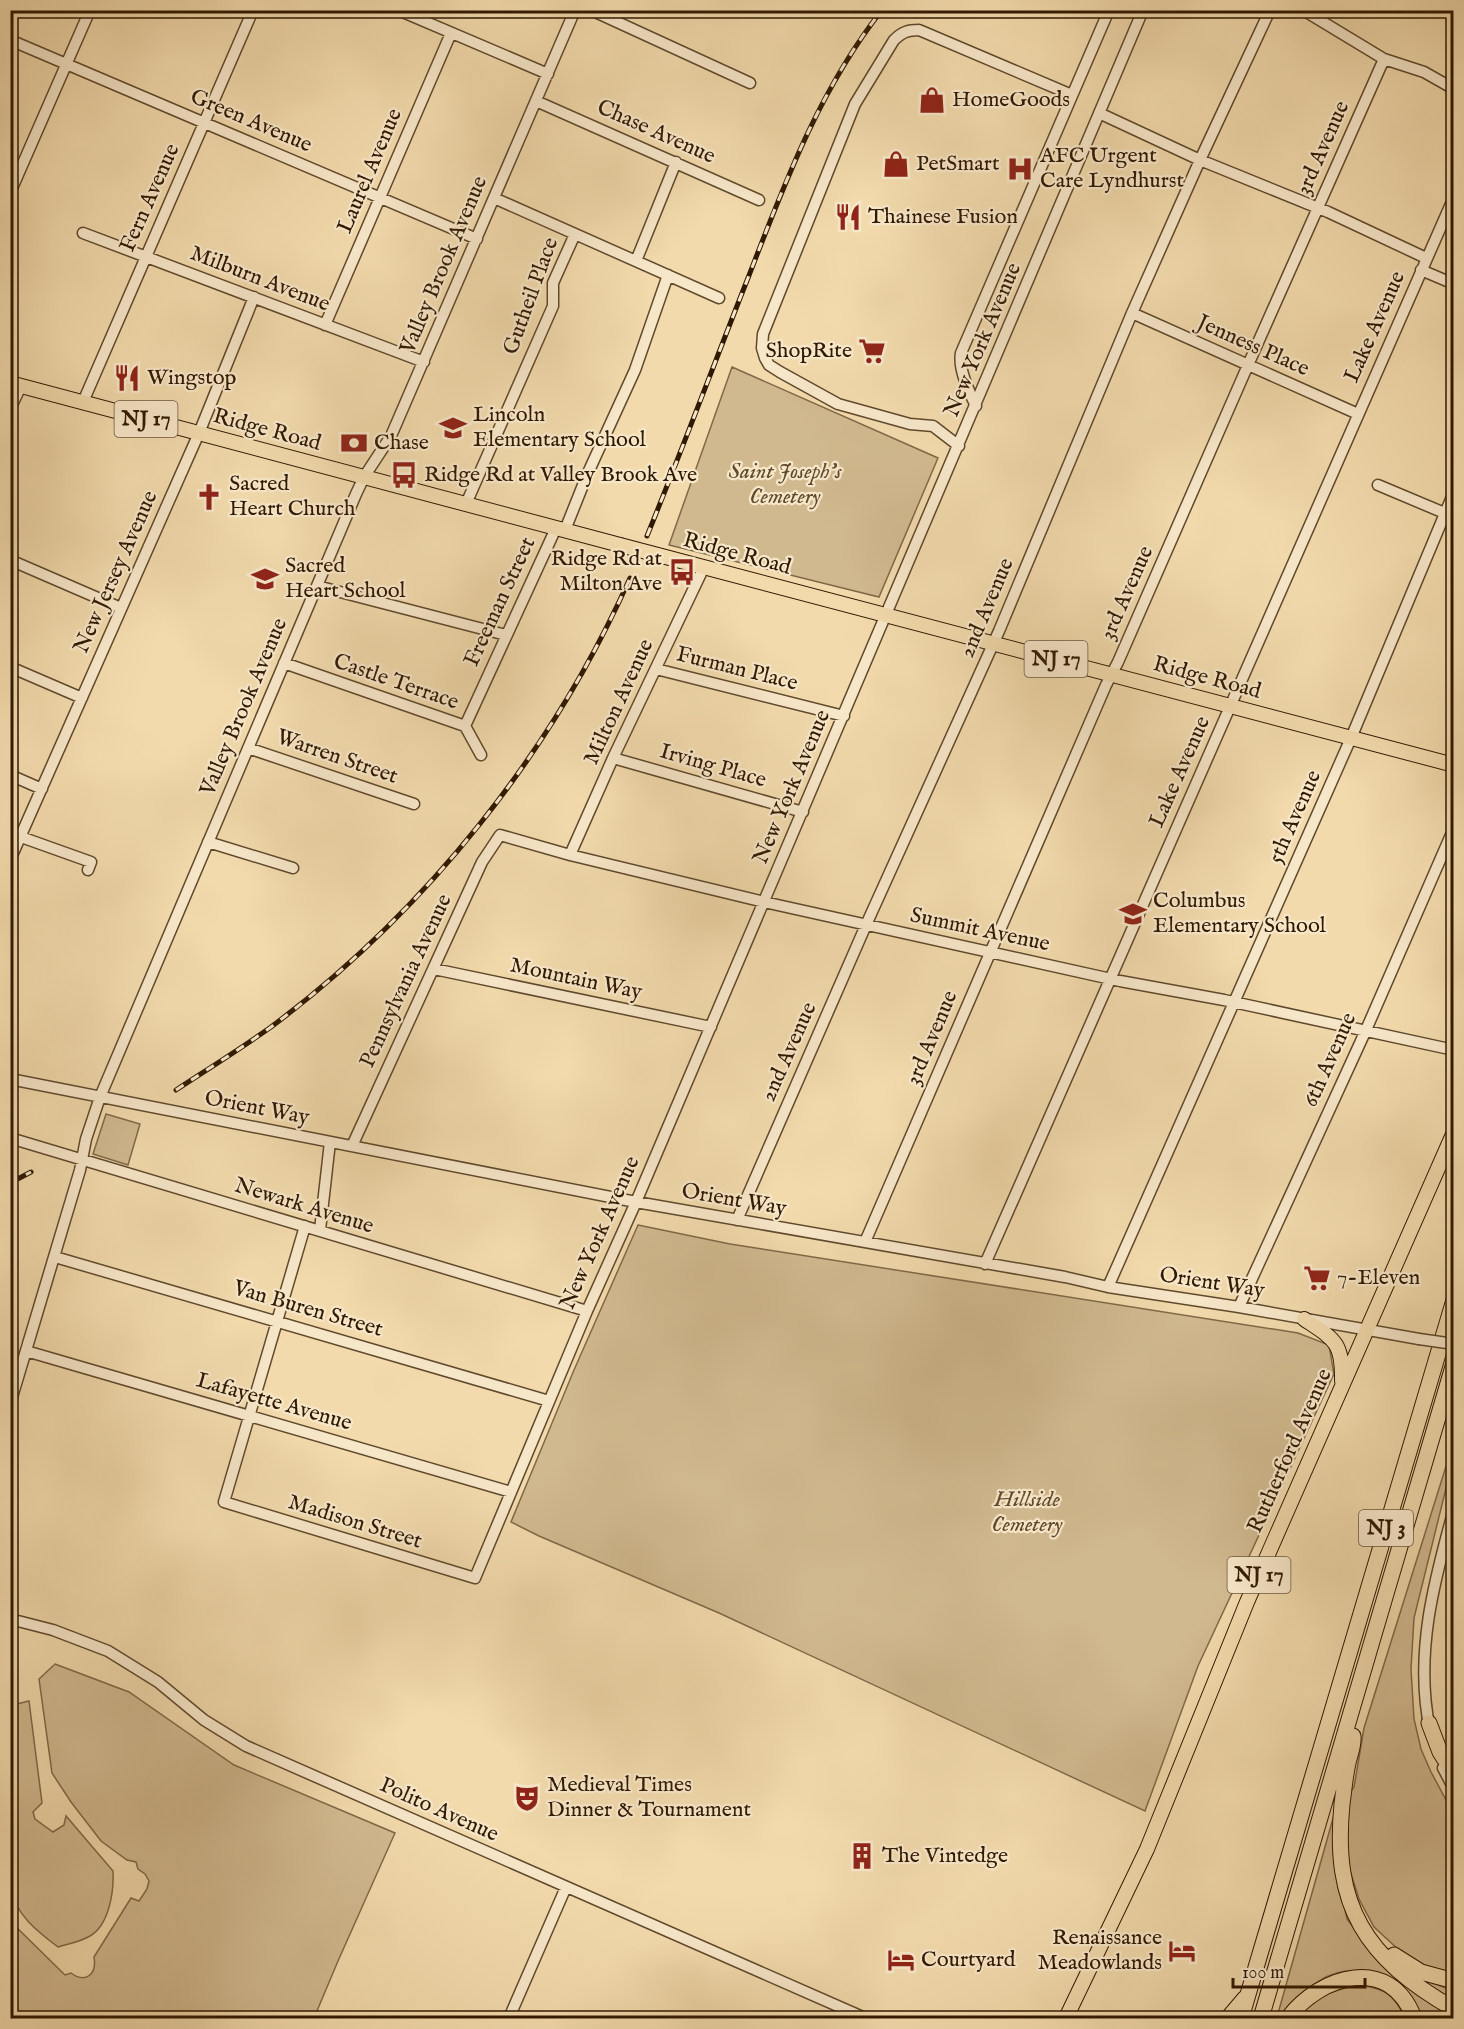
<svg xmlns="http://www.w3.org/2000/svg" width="1464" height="2029" font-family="'IM FELL English',serif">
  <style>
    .green { fill: #d1b98f; stroke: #806948; stroke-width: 1.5 }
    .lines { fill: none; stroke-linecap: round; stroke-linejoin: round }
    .minor-casing { stroke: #60492c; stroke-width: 13 }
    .major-casing { stroke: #301902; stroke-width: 16 }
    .highway-casing { stroke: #301902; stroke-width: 17 }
    .minor { stroke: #f7e7c9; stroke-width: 10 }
    .major { stroke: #f2daac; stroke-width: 14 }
    .highway { stroke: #f2daac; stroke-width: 15 }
    .rail-casing { stroke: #301902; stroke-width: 5 }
    .rail { stroke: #f7e7c9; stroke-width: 3; stroke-dasharray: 9; stroke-linecap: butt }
    .minor-bridge-casing { stroke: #60492c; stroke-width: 13; stroke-linecap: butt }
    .major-bridge-casing { stroke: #301902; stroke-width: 16; stroke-linecap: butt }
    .minor-bridge { stroke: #f7e7c9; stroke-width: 10 }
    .major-bridge { stroke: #f2daac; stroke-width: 14 }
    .labels { text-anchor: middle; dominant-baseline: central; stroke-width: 4.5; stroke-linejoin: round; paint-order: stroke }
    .shield { fill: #f7e7c9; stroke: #6c573e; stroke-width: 1.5 }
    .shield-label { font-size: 21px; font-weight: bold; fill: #301902 }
    .poi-label { font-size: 22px; fill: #301902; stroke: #f7e7c9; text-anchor: start }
    .street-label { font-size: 22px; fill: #301902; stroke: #f7e7c9 }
    .park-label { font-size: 22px; font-style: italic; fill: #60492c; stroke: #f7e7c9 }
  </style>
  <rect width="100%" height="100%" fill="#f2daac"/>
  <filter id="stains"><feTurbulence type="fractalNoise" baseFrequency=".00333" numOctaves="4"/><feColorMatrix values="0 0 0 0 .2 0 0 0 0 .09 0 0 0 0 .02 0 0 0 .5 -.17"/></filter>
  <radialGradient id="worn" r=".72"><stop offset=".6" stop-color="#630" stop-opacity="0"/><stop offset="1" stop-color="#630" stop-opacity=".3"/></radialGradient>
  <path class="green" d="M732,367L938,458L879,597L669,545Z
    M106,1114L140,1124L128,1165L93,1154Z
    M638,1225L730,1244L1298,1333L1329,1345L1334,1374L1198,1666L1145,1811L719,1613L539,1536L511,1522L574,1370Z
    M1453,1444V1460L1414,1618L1411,1669L1414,1719L1421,1749L1431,1772L1453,1813V1973L1430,1970L1400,1951L1374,1927L1359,1899L1346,1858L1347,1797L1354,1787L1364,1728Z
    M55,1664L129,1692L234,1765L395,1833L338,1961L314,2018H11V1922L65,1975L71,1973C86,1984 97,1974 94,1957L131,1898L139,1901L147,1889L149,1881L145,1874L138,1869L136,1862L127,1860L101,1841L71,1802L52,1773L39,1679Z
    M29,1701L42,1803L33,1812L35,1819L53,1832L64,1825L66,1816L113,1871C114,1892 109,1925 90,1936C80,1942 68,1944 58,1947C38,1932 15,1914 11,1889V1703L13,1705Z
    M1334,1815V1857L1347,1919L1375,1956L1453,2015V2018H1420C1415,2009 1412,1997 1405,1990C1385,1968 1344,1964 1319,1981C1304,1991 1291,2005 1277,2017Z
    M1414,1975L1446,1988H1453V2002Z
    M1357,1985C1385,1988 1393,1993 1405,2018H1296C1313,1997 1331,1991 1357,1985Z"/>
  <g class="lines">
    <defs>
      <path id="minor" d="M398,10L548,74
        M591,10L750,83
        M1303,10L1384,59L1424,72L1454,89
        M10,40L477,239
        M536,101L759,200
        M1099,113L1200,160L1328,212L1426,258
        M10,193L90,10
        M494,198L719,298
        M83,233L424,362
        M636,261L676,162
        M1421,270L1454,284
        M1132,313L1358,414
        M325,325L451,33
        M83,402L253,10
        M976,406C969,392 958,369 961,353L1109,10
        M10,409L21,386
        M959,446L933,426L910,424L838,404L780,372L769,365L765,358L762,348L763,334L855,104L894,40C902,32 908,30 919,30L1072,95
        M1378,485L1454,517
        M466,504L553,306V283L575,234
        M565,530L587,475L635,370L668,275
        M10,560L121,608
        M317,586L506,635
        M284,663L465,726L481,755
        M10,667L82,698
        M656,669L844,716
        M465,726L556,528
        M248,748L414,804
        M613,758L803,812
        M10,775L42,789
        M21,837L91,862L88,870
        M208,842L293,868
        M570,855L613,758L704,567
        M10,860L199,433L254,297
        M434,969L711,1027
        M10,1079L636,1202L1065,1277L1108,1287L1239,1307L1419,1339
        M10,1138L587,1311
        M352,1146L482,862L500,835L570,855L764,902L1120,981L1224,1000L1454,1050
        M737,1220L866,925L999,631L1132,313L1200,160L1270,10
        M305,1226L224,1502L475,1578L587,1311L636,1202L1143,10
        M320,1230L330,1142
        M865,1242L1106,685L1118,662L1248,365L1384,59
        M55,1257L549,1401
        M985,1264L1454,197
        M1108,1287L1351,738L1454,492
        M1239,1307L1366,1030L1454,828
        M26,1351L511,1492
        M10,1404L80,1170L86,1139L100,1097L356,494L364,477L391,436L575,10
        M10,1619L53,1630L108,1651L158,1682L204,1720L246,1746L865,2018
        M1430,1730C1414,1655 1434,1581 1454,1509
        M1443,1768L1454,1789
        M509,2018L566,1887"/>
      <path id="major" d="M10,383L620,545
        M658,555L1454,765
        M1304,1319C1334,1339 1343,1342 1342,1381
        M1066,2018L1147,1849L1247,1602L1454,1132"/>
      <path id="highway" d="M1429,1723L1440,1752L1454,1774
        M1353,1736C1354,1745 1350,1754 1348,1763C1345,1776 1344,1790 1342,1804C1332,1906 1365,1958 1454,2009
        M1394,1955L1421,1972L1454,1981
        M1228,2018L1245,1998
        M1241,2018L1454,1300
        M1261,2018L1454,1363
        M1288,2018C1321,1975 1390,1954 1414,2018"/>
    </defs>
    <use href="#minor" class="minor-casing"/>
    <use href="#major" class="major-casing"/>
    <use href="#highway" class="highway-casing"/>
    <use href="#minor" class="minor"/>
    <use href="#major" class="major"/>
    <use href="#highway" class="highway"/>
    <defs>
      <path id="rail" d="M647,536C682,450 714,364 748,278C784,185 819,90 882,10
        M176,1090C208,1069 240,1049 271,1027C425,912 552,753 630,578
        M10,1183L31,1172"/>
    </defs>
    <use href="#rail" class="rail-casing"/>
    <use href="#rail" class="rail"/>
    <defs>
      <path id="minor-bridge" d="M1419,1339L1454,1344"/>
      <path id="major-bridge" d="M620,545L658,555"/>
    </defs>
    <use href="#minor-bridge" class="minor-bridge-casing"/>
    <use href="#major-bridge" class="major-bridge-casing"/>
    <use href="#minor-bridge" class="minor-bridge"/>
    <use href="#major-bridge" class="major-bridge"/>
  </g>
  <defs>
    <symbol id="shop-bare" viewBox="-9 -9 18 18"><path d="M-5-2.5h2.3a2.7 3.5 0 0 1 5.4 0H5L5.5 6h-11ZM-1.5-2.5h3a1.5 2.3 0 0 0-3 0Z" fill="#8f2418" stroke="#f7e7c9" stroke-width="2.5" paint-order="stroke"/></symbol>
    <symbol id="hospital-bare" viewBox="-9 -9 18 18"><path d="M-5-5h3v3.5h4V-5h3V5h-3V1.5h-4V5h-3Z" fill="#8f2418" stroke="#f7e7c9" stroke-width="2.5" paint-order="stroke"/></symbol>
    <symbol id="restaurant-bare" viewBox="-9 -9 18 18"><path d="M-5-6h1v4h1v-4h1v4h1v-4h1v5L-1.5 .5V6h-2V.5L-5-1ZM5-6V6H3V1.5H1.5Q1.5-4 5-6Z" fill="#8f2418" stroke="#f7e7c9" stroke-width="2.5" paint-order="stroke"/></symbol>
    <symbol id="supermarket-bare" viewBox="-9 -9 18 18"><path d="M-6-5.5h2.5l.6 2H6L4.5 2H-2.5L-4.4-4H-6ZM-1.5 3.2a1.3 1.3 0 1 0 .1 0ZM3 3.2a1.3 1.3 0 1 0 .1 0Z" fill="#8f2418" stroke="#f7e7c9" stroke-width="2.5" paint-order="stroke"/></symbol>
    <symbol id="school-bare" viewBox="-9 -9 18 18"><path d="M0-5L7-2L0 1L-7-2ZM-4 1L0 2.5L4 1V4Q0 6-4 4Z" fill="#8f2418" stroke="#f7e7c9" stroke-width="2.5" paint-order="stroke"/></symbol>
    <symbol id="bank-bare" viewBox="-9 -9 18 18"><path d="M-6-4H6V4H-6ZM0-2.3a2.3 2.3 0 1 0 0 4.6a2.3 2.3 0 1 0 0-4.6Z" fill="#8f2418" stroke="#f7e7c9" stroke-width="2.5" paint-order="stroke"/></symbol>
    <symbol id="bus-bare" viewBox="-9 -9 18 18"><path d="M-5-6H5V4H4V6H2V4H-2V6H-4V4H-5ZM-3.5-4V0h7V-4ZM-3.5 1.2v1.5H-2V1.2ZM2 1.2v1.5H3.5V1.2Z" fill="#8f2418" stroke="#f7e7c9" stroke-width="2.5" paint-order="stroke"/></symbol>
    <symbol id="church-bare" viewBox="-9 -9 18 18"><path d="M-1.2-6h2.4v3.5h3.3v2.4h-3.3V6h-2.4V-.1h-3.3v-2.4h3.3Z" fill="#8f2418" stroke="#f7e7c9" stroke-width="2.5" paint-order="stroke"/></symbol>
    <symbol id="theatre-bare" viewBox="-9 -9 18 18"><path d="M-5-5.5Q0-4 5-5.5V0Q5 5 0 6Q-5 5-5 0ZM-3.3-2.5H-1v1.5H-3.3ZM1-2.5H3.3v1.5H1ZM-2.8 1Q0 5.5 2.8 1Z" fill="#8f2418" stroke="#f7e7c9" stroke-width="2.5" paint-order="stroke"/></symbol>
    <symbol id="building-bare" viewBox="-9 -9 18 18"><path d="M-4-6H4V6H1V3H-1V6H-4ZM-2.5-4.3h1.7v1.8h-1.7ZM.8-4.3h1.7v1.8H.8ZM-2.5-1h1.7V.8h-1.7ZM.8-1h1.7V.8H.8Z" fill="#8f2418" stroke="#f7e7c9" stroke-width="2.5" paint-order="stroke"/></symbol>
    <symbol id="hotel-bare" viewBox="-9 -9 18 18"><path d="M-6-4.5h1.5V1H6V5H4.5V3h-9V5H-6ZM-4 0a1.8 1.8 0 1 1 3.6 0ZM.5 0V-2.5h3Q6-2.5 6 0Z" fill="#8f2418" stroke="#f7e7c9" stroke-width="2.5" paint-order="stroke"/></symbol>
  </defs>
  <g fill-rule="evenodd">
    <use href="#shop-bare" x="913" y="81" width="38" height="38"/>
    <use href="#shop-bare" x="877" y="145" width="38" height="38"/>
    <use href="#hospital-bare" x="1001" y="150" width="38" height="38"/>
    <use href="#restaurant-bare" x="829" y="198" width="38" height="38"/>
    <use href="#supermarket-bare" x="853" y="332" width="38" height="38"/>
    <use href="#restaurant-bare" x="108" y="359" width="38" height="38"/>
    <use href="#school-bare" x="434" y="409" width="38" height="38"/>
    <use href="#bank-bare" x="335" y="424" width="38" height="38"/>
    <use href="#bus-bare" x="385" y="456" width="38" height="38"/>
    <use href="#church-bare" x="190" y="478" width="38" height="38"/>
    <use href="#bus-bare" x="663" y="553" width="38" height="38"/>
    <use href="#school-bare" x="246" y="560" width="38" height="38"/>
    <use href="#school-bare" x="1114" y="895" width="38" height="38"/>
    <use href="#supermarket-bare" x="1298" y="1259" width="38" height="38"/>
    <use href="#theatre-bare" x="508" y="1779" width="38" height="38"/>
    <use href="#building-bare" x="843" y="1837" width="38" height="38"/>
    <use href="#hotel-bare" x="1163" y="1932" width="38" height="38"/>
    <use href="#hotel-bare" x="882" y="1941" width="38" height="38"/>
  </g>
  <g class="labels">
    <g class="shield">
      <rect x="114.5" y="401" width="63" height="36" rx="4.5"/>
      <rect x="1024.5" y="641" width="63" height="36" rx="4.5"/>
      <rect x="1359" y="1510" width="54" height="36" rx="4.5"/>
      <rect x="1227.5" y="1557" width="63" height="36" rx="4.5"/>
    </g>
    <g class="shield-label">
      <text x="146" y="419">NJ 17</text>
      <text x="1056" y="659">NJ 17</text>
      <text x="1386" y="1528">NJ 3</text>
      <text x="1259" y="1575">NJ 17</text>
    </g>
    <g class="poi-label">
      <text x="952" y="100">HomeGoods</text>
      <text x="1040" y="156">AFC Urgent<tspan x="1040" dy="25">Care Lyndhurst</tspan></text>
      <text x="916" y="164">PetSmart</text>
      <text x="868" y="217">Thainese Fusion</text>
      <text x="852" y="351" text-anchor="end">ShopRite</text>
      <text x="147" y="378">Wingstop</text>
      <text x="473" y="415">Lincoln<tspan x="473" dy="25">Elementary School</tspan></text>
      <text x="374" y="443">Chase</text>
      <text x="424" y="475">Ridge Rd at Valley Brook Ave</text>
      <text x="229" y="484">Sacred<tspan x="229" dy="25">Heart Church</tspan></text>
      <text x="662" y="559" text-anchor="end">Ridge Rd at<tspan x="662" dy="25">Milton Ave</tspan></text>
      <text x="285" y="566">Sacred<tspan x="285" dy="25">Heart School</tspan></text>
      <text x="1153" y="901">Columbus<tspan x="1153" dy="25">Elementary School</tspan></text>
      <text x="1337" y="1278">7-Eleven</text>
      <text x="547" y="1785">Medieval Times<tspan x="547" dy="25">Dinner &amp; Tournament</tspan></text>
      <text x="882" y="1856">The Vintedge</text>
      <text x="1162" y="1938" text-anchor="end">Renaissance<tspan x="1162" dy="25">Meadowlands</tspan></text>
      <text x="921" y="1960">Courtyard</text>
    </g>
    <g class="street-label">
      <text transform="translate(251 121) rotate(23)">Green Avenue</text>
      <text transform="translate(656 132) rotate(24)">Chase Avenue</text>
      <text transform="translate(1323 148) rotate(-66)">3rd Avenue</text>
      <text transform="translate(370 171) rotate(-67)">Laurel Avenue</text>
      <text transform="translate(150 198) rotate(-66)">Fern Avenue</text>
      <text transform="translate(444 265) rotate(-67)">Valley Brook Avenue</text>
      <text transform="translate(260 279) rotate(21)">Milburn Avenue</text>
      <text transform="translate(531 296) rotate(-70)">Gutheil Place</text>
      <text transform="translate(1375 327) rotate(-66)">Lake Avenue</text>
      <text transform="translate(983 340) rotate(-67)">New York Avenue</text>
      <text transform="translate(1253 346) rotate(24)">Jenness Place</text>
      <text transform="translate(267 430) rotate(15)">Ridge Road</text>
      <text transform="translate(737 554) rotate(15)">Ridge Road</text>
      <text transform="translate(116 572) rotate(-66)">New Jersey Avenue</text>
      <text transform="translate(1127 593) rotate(-66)">3rd Avenue</text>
      <text transform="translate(500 602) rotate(-65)">Freeman Street</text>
      <text transform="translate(987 608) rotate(-67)">2nd Avenue</text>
      <text transform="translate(737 669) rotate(14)">Furman Place</text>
      <text transform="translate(1207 678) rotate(15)">Ridge Road</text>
      <text transform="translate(396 682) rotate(19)">Castle Terrace</text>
      <text transform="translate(619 702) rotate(-65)">Milton Avenue</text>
      <text transform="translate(244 707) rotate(-67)">Valley Brook Avenue</text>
      <text transform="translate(337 757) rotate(19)">Warren Street</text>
      <text transform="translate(713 766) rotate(16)">Irving Place</text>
      <text transform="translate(1180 772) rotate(-66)">Lake Avenue</text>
      <text transform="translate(792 787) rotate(-67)">New York Avenue</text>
      <text transform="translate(1295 817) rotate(-66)">5th Avenue</text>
      <text transform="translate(980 930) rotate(12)">Summit Avenue</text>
      <text transform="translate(576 979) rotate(12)">Mountain Way</text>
      <text transform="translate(406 981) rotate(-65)">Pennsylvania Avenue</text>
      <text transform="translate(932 1038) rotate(-67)">3rd Avenue</text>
      <text transform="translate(789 1052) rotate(-66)">2nd Avenue</text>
      <text transform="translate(1330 1060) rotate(-66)">6th Avenue</text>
      <text transform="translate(257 1108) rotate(11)">Orient Way</text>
      <text transform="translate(734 1200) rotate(10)">Orient Way</text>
      <text transform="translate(304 1206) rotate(17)">Newark Avenue</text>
      <text transform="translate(600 1233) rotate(-66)">New York Avenue</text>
      <text transform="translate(1212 1283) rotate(9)">Orient Way</text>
      <text transform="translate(308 1309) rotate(16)">Van Buren Street</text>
      <text transform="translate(274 1402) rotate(16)">Lafayette Avenue</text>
      <text transform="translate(1290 1451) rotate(-66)">Rutherford Avenue</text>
      <text transform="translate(355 1522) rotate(17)">Madison Street</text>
      <text transform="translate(439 1810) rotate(24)">Polito Avenue</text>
    </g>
    <g class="park-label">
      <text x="785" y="472">Saint Joseph's<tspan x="785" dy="25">Cemetery</tspan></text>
      <text x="1027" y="1500">Hillside<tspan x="1027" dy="25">Cemetery</tspan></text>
    </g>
  </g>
  <rect width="1464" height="2029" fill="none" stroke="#f2daac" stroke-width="36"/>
  <rect x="12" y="12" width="1440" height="2005" fill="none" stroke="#301902" stroke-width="3"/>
  <rect x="18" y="18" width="1428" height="1993" fill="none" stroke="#301902" stroke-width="1.5"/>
  <path d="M1233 1978v9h132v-9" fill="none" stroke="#301902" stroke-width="3"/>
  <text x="1242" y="1978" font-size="18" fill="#301902" stroke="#f7e7c9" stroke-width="4.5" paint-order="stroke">100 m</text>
  <rect width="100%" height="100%" filter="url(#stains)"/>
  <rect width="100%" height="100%" fill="url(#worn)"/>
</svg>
